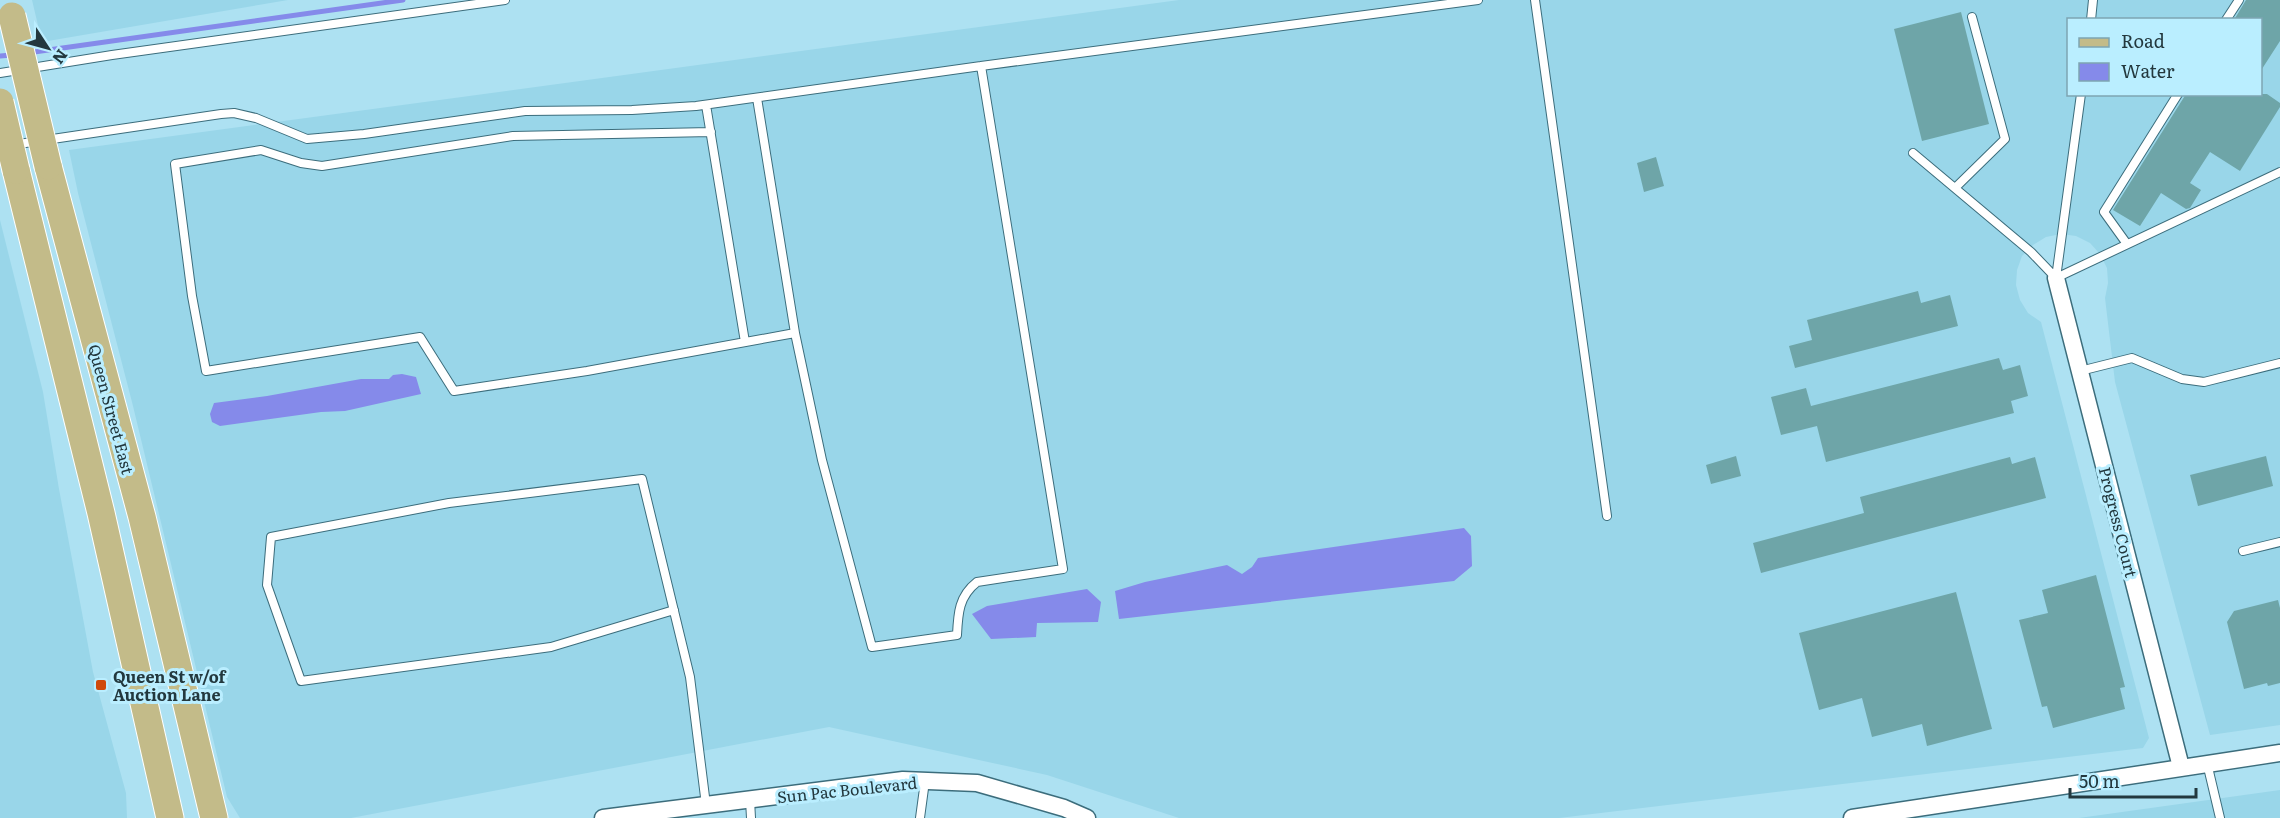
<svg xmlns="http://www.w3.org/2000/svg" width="2280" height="818" font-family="Literata,serif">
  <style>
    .built { fill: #99d6e9; fill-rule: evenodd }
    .water { fill: #858aea }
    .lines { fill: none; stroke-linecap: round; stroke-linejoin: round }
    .stream { stroke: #858aea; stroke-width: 5 }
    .building { fill: #6ea5a8 }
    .service-casing { stroke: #3c6d7c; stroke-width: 10 }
    .minor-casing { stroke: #3c6d7c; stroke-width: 19 }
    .primary-casing { stroke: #fff; stroke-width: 29 }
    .service { stroke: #fff; stroke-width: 8 }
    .minor { stroke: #fff; stroke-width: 16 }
    .primary { stroke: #c3bb89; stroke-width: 27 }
    .primary-bridge-casing { stroke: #fff; stroke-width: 29; stroke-linecap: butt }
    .primary-bridge { stroke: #c3bb89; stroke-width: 27 }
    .poi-dot { fill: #cf490b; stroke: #baeeff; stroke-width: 2 }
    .labels { text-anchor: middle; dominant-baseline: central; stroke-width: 6; stroke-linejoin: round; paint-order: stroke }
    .street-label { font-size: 16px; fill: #23383e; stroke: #baeeff }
    .poi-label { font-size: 16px; font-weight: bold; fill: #23383e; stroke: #baeeff; text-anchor: start }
  </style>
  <rect width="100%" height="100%" fill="#ade1f2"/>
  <path class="built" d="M32,0H288L42,42Z
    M1179,0H2280V725L2210,735L2115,382L2105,298L2108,283L2107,268L2100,254L2090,243L2076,236L2061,234L2046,237L2033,245L2022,256L2017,270L2016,285L2020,300L2028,313L2041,322L2149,738L2143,748L1559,818H1179L1047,775L829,727L351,818H240L227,797L133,406L78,193L69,150ZM2068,20H2260V94H2068Z
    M0,220L43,392L59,489L93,672L126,793L127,818H0Z
    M2280,790V818H2079Z"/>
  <path class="water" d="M402,374L416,377L421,394L345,411L321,412L220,426L212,422L210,414L214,403L267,396L361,379H389L393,375Z
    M1464,528L1471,536L1472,566L1454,581L1119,619L1115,591L1145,582L1227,565L1242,574L1252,567L1258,558Z
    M1087,589L1101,602L1098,622L1037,623L1036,637L991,639L972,614L987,606Z"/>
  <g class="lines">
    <path class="stream" d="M27,53L403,0
      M0,56L12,55"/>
  </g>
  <path class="building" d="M2280,0V41L2260,72V20H2234L2246,0Z
    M1961,12L1989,124L1922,141L1894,29Z
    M2186,94H2267L2280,103V107L2240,171L2210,152L2190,183L2201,190L2190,208L2186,209L2161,193L2140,226L2113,210Z
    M1656,157L1664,186L1644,192L1637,163Z
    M1918,291L1921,303L1950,295L1958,326L1795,368L1789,346L1812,340L1807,320Z
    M1999,358L2003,370L2020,365L2028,396L2011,401L2014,413L1826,462L1817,426L1781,435L1771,397L1806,388L1811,406Z
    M1736,456L1741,476L1711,484L1706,465Z
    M2266,456L2273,486L2198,506L2190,475Z
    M2010,457L2012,464L2035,457L2046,498L1761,573L1753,543L1864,513L1860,497Z
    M2096,575L2125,687L2120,688L2125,709L2053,728L2047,706L2042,707L2019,620L2048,613L2042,590Z
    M1956,592L1992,729L1927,746L1922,724L1872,737L1862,698L1819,710L1799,633Z
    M2278,600L2280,608V683L2268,686L2267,683L2244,689L2227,622L2234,611Z"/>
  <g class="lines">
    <defs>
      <path id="service" d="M1535,0L1607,516
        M2091,20L2093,0
        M2226,20L2239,0
        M0,73L112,55L505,0
        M757,98L795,333
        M706,105L745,342
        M711,132L513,136L322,166L301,163L261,150L175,164L192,296L206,371L420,337L454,391L587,371L795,333L822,460L872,647L957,635C958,613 959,596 977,582L1063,569L981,66
        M12,145L221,114L234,113L256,118L307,139L364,134L525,111L632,110L696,106L981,66L1478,0
        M1913,153L2031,252L2056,278
        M1955,188L2005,139L1972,17
        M2127,244L2104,212L2178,94
        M2056,278L2280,172
        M2056,278L2081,94
        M2080,371L2132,358L2182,379L2204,382L2280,363
        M2243,551L2280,542
        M674,610L551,647L301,681L267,585L271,537L449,503L642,479L690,677L706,805
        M2207,763L2220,818
        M750,800L751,818
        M920,818L925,781"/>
      <path id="minor" d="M2056,278L2181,767
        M603,818L903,780L977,783L1064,808L1087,818
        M1852,818L2280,753"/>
      <path id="primary" d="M48,166L142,517L214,818
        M16,170L101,513L170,818"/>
    </defs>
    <use href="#service" class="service-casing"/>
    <use href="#minor" class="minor-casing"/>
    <use href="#primary" class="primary-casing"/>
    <use href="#service" class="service"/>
    <use href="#minor" class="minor"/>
    <use href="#primary" class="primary"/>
    <defs>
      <path id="primary-bridge" d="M12,16L48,166
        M0,102L16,170"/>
    </defs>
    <use href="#primary-bridge" class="primary-bridge-casing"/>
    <use href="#primary-bridge" class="primary-bridge"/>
  </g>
  <rect class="poi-dot" x="95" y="679" width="12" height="12" rx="3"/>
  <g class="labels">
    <g class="street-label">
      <text transform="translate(112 409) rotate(75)">Queen Street East</text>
      <text transform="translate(2119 522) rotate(76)">Progress Court</text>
      <text transform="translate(847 789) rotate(-6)">Sun Pac Boulevard</text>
    </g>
    <g class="poi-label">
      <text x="113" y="676">Queen St w/of<tspan x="113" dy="18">Auction Lane</tspan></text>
    </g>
  </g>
  <rect x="2067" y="18" width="195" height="78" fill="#baeeff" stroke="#7ea5b2" stroke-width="1.5"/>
  <rect x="2079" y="38" width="30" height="9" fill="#c3bb89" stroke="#7ea5b2" stroke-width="1.5"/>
  <text x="2121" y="48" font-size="18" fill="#23383e">Road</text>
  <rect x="2079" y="63" width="30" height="18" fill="#858aea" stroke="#7ea5b2" stroke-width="1.5"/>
  <text x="2121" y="78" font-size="18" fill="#23383e">Water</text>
  <g transform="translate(48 48) rotate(126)" stroke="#baeeff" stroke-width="4.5" paint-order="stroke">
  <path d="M0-4.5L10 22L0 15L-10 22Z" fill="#23383e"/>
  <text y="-9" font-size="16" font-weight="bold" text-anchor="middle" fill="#23383e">N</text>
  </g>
  <path d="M2070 788v9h126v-9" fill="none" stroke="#23383e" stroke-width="3"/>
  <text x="2079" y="788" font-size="18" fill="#23383e" stroke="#baeeff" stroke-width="4.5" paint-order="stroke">50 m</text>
</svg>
